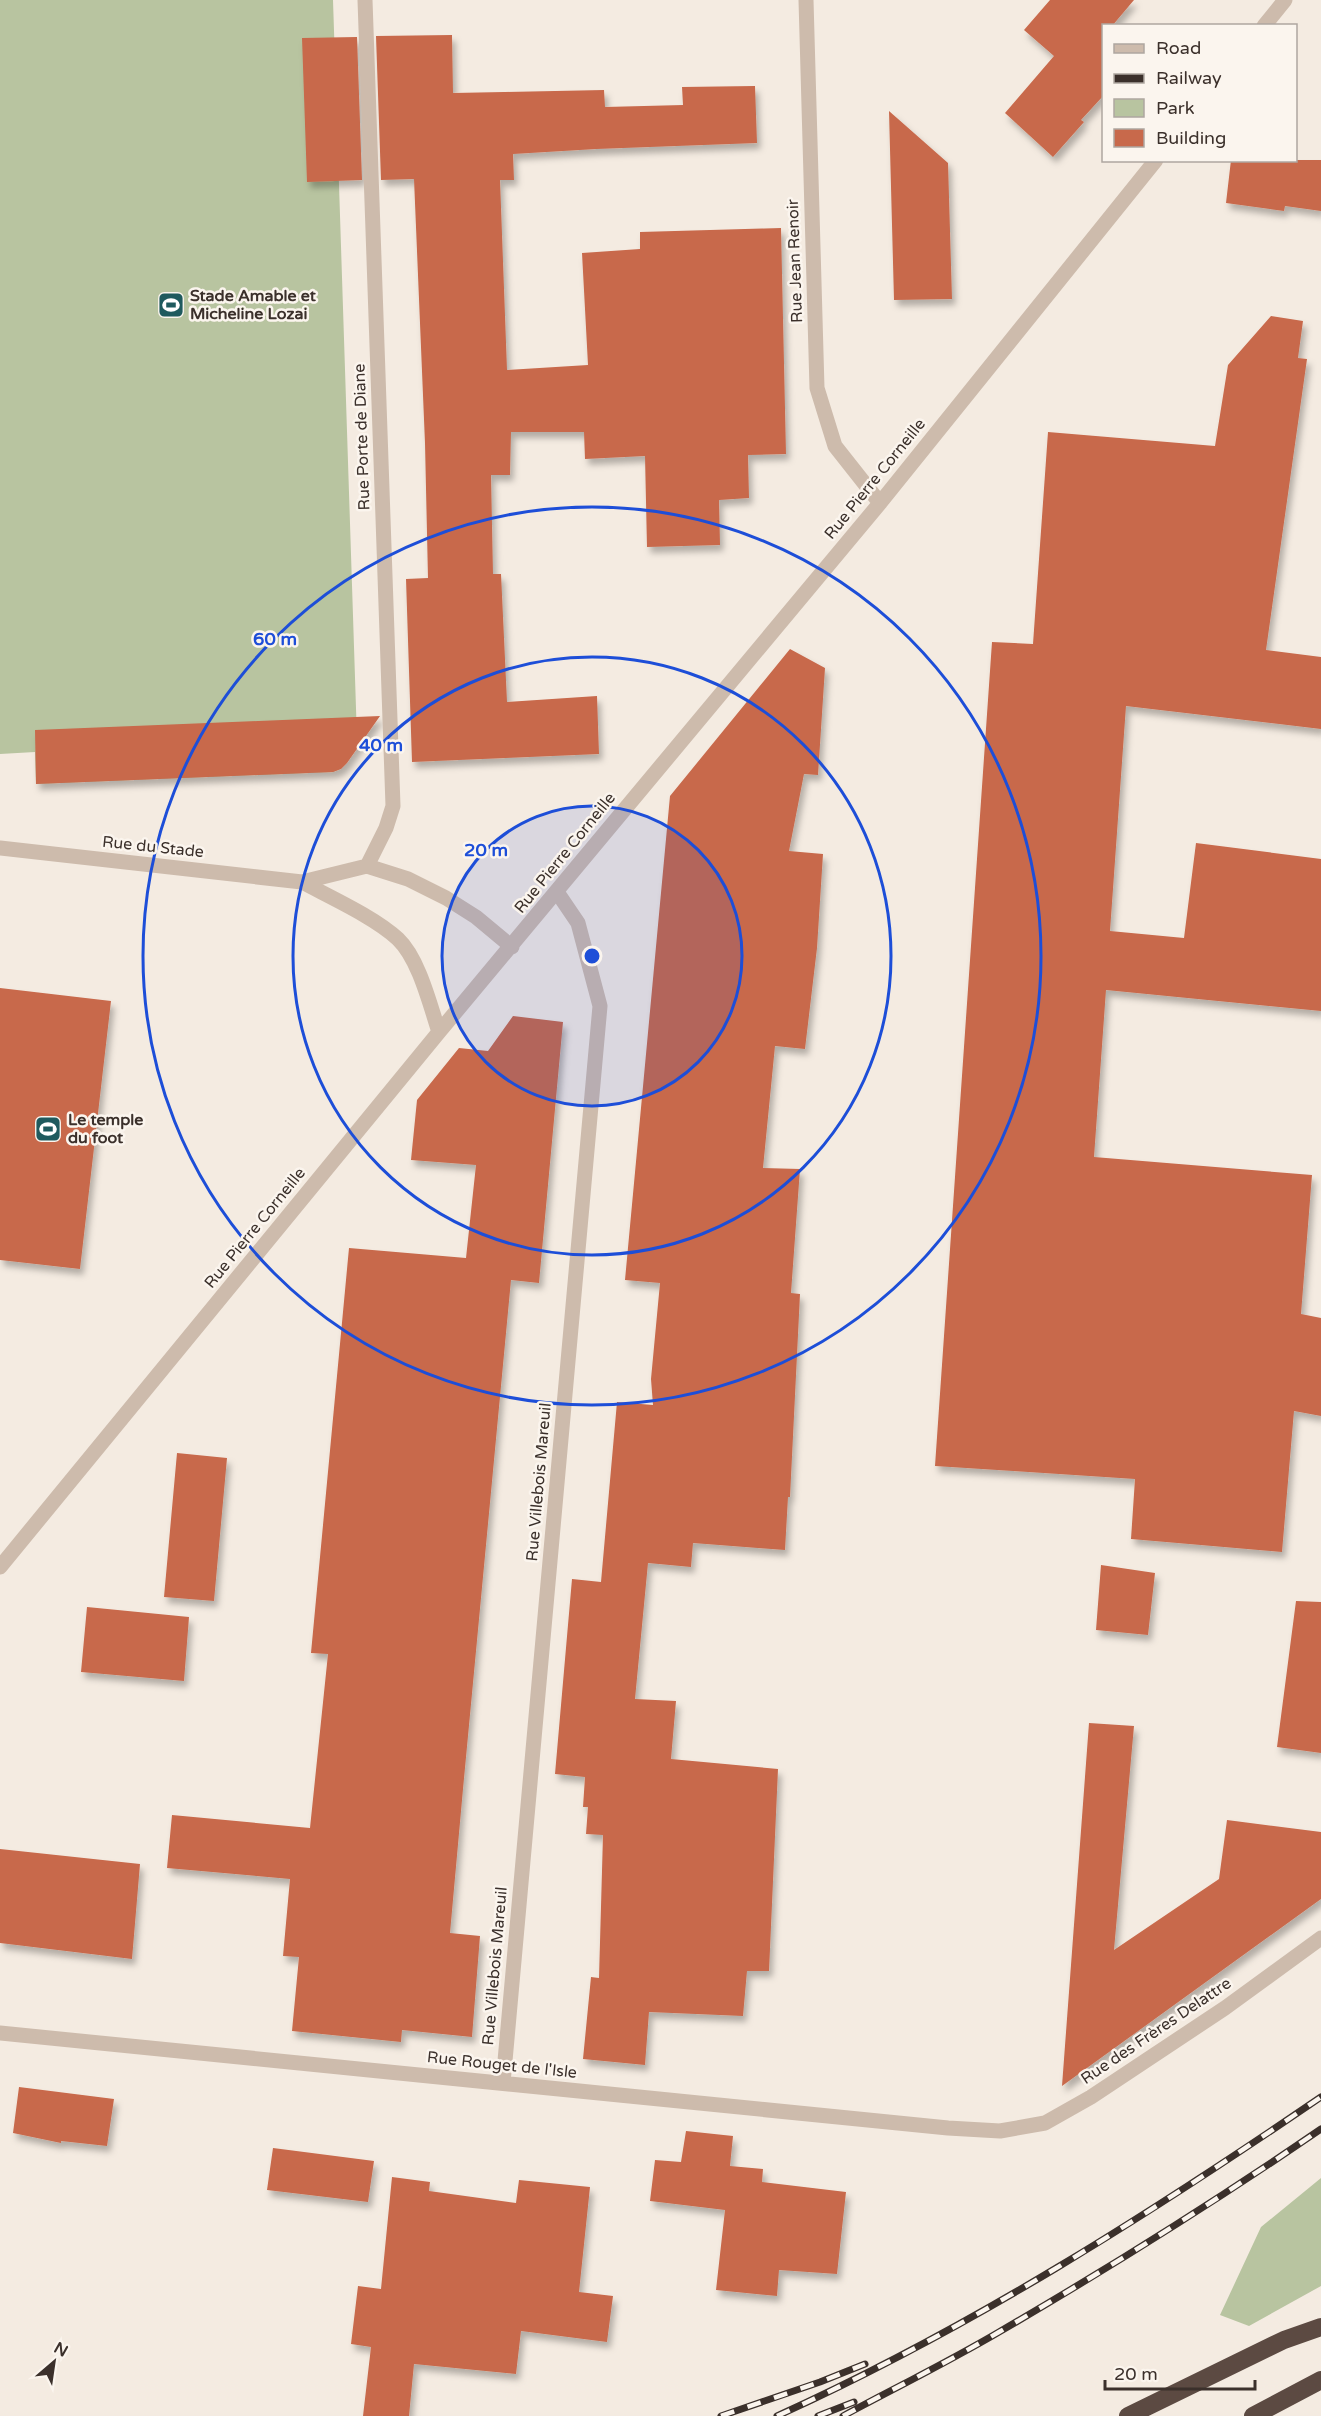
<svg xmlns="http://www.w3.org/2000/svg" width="1321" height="2416" font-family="'Varela Round',sans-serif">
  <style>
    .green { fill: #b8c4a0 }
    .building { fill: #c8694b; filter: url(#shadow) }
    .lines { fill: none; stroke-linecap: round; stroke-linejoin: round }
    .minor { stroke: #cdbbac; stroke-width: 15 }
    .highway { stroke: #5c4a42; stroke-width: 18 }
    .rail-casing { stroke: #3b302b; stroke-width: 7 }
    .rail { stroke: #fbf5ee; stroke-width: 4.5; stroke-dasharray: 14; stroke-linecap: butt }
    .ring { fill: none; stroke: #1d4ed8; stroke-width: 3 }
    .labels { text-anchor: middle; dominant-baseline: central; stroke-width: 5; stroke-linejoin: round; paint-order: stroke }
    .street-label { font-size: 16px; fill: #3b302b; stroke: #fbf5ee }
    .poi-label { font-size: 16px; font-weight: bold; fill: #3b302b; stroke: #fbf5ee; text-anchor: start }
    .centre { fill: #1d4ed8; stroke: #fbf5ee; stroke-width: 3 }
    .ring-label { font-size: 18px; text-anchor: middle; font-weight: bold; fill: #1d4ed8; stroke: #fbf5ee; stroke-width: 5; stroke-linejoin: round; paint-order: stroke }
  </style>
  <defs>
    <filter id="shadow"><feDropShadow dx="3.5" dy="6" stdDeviation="3" flood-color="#0004"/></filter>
  </defs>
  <rect width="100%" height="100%" fill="#f4ebe1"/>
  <path class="green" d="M0,0H333L357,739C351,753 348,766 333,772L36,784L35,752L0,754Z
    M1321,2178V2286L1249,2326L1220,2315L1261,2227Z"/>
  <path class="building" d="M1050,0H1134L1112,26H1104V95L1081,120L1084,122L1053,157L1005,113L1054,56L1024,30Z
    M452,35L453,93L604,90L605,107L683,105L682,87L755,86L757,143L596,149L513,154L514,180H500L507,370L588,365L582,253L640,249V232L781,228L786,454L748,455L749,498L719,500L720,545L647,547L645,456L585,459L584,432H511L510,475H491L493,574H501L507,702L597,696L599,754L412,762L406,579L428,578L425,443L414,179L381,180L376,36Z
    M357,37L362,180L307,182L302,38Z
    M889,111L948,163L952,299L894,300Z
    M1231,160H1321V211L1285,206L1284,211L1226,203Z
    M1271,316L1303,321L1298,358L1307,359L1266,650L1321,657V729L1126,706L1110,931L1184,938L1196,843L1321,859V1011L1106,990L1094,1157L1312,1175L1301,1314L1321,1318V1416L1294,1411L1282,1552L1131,1539L1135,1479L935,1466L992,642L1033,644L1048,432L1215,446L1228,365Z
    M790,649L825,668L818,775L804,774L789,851L823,854L817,948L805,1049L775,1046L763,1168L800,1169L791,1293L800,1294L790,1497H788L785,1550L693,1543L691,1567L648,1563L635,1699L676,1701L671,1759L778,1769L769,1971H747L743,2016L649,2012L645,2065L583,2059L591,1977L599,1978L603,1835L586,1834L588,1807H583L585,1777L555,1774L572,1579L601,1582L617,1402L653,1405L651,1379L660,1283L625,1280L670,796Z
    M380,716L347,763L341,769L333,772L36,784L35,730Z
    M0,988L111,1001L80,1269L0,1260Z
    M513,1016L563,1022L539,1283L511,1280L463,1789L450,1933L480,1936L472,2037L402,2030L401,2042L292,2031L299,1957L283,1956L290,1879L167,1868L172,1815L310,1828L328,1654L311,1653L349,1248L466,1258L476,1165L411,1160L417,1100L459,1048L488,1051Z
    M177,1453L227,1458L214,1601L164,1597Z
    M1101,1565L1155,1573L1148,1635L1096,1630Z
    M1296,1601L1321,1602V1753L1277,1747Z
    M87,1607L189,1617L184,1681L81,1672Z
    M1089,1723L1134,1726L1114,1950L1219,1879L1227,1820L1321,1832V1899L1062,2086Z
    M0,1849L140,1864L132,1959L0,1943Z
    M19,2087L114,2099L107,2146L61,2141V2143L13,2133Z
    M686,2131L733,2136L730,2166L763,2169L762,2182L846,2192L837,2274L779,2270L777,2296L716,2290L725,2210L650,2201L655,2160L681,2162Z
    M273,2148L374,2161L368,2202L267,2190Z
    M392,2177L430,2182L429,2191L516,2203L519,2180L590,2187L579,2292L613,2296L607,2342L521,2331L516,2374L414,2364L409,2416H363L371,2347L351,2344L358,2286L381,2289Z"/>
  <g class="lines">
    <path class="minor" d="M365,0L393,806L386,828L367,866
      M806,0L817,388L835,446L880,503
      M1264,26L1285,0
      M0,848L302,882L367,866L408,879L446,898L476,917L512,947
      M302,882C330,897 376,918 398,939C419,959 430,1005 439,1032
      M0,1567L439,1032L880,503L1156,160
      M0,2033L948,2128L1000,2131L1045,2123L1091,2097L1225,2008L1321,1938
      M503,2083L600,1006L578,923L557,892"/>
    <path class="highway" d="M1128,2416L1284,2340L1321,2327
      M1253,2416L1321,2380"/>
    <defs>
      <path id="rail" d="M721,2416L820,2382L865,2364
        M777,2416C969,2329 1148,2215 1321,2097
        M818,2416L854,2402
        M843,2416C895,2388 948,2362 999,2332C1109,2268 1216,2201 1321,2129"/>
    </defs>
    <use href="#rail" class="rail-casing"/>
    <use href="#rail" class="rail"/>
  </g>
  <circle cx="592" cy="956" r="150" fill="#1d4ed8" fill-opacity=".12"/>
  <g class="ring">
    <circle cx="592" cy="956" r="150"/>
    <circle cx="592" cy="956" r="299"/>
    <circle cx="592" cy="956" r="449"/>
  </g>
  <defs>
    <symbol id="stadium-square" viewBox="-11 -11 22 22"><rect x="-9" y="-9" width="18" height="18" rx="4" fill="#1f5a5e" stroke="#fbf5ee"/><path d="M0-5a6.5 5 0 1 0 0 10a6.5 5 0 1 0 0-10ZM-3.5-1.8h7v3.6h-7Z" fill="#fff"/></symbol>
  </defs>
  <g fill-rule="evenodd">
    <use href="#stadium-square" x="156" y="290" width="30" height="30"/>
    <use href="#stadium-square" x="33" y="1114" width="30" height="30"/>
  </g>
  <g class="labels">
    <g class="street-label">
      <text transform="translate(795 261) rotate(-92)">Rue Jean Renoir</text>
      <text transform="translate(362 437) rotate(-92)">Rue Porte de Diane</text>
      <text transform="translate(875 479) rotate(-51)">Rue Pierre Corneille</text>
      <text transform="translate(153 847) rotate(6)">Rue du Stade</text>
      <text transform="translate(565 853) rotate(-51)">Rue Pierre Corneille</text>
      <text transform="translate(255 1228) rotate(-51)">Rue Pierre Corneille</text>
      <text transform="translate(539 1482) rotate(-85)">Rue Villebois Mareuil</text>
      <text transform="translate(495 1966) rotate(-85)">Rue Villebois Mareuil</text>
      <text transform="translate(1156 2031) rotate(-34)">Rue des Frères Delattre</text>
      <text transform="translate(502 2065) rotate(6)">Rue Rouget de l'Isle</text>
    </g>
    <g class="poi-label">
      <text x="190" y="296">Stade Amable et<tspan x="190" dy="18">Micheline Lozai</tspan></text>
      <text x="68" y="1120">Le temple<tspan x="68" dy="18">du foot</tspan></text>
    </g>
  </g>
  <circle cx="592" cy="956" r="9" class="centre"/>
  <g class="ring-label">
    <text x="275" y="645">60 m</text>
    <text x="381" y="751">40 m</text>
    <text x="486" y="856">20 m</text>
  </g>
  <rect x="1102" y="24" width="195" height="138" fill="#fbf5ee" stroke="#aea6a0" stroke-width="1.5"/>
  <rect x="1114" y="44" width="30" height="9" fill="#cdbbac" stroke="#aea6a0" stroke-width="1.5"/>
  <text x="1156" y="54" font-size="18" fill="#3b302b">Road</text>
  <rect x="1114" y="74" width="30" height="9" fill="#3b302b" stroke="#aea6a0" stroke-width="1.5"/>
  <text x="1156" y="84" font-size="18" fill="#3b302b">Railway</text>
  <rect x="1114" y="99" width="30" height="18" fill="#b8c4a0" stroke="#aea6a0" stroke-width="1.5"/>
  <text x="1156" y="114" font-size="18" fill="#3b302b">Park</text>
  <rect x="1114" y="129" width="30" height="18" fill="#c8694b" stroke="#aea6a0" stroke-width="1.5"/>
  <text x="1156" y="144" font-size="18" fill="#3b302b">Building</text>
  <g transform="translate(54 2362) rotate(29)" stroke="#fbf5ee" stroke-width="4.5" paint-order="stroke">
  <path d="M0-4.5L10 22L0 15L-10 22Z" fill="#3b302b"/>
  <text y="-9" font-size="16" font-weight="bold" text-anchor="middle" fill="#3b302b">N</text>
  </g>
  <path d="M1105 2380v9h150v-9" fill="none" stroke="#3b302b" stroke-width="3"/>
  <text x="1114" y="2380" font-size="18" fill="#3b302b" stroke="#fbf5ee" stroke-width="4.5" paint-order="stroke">20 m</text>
</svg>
